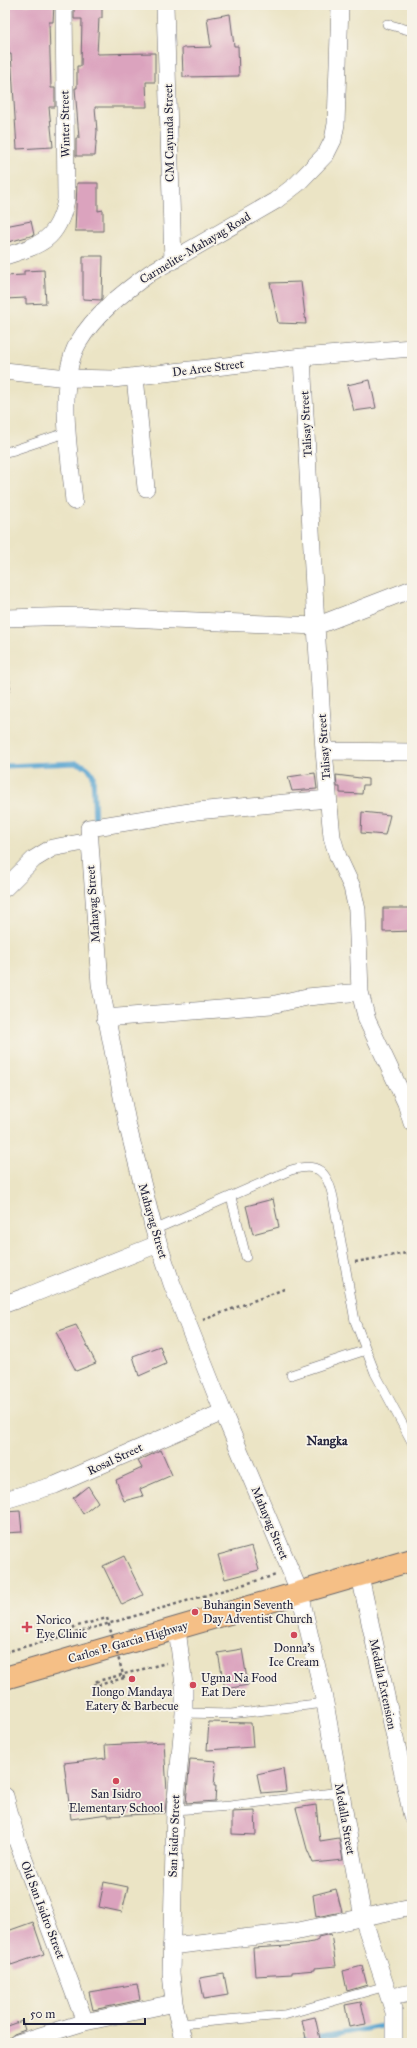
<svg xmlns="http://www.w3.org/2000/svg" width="417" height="2048" font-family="'IM FELL Great Primer',serif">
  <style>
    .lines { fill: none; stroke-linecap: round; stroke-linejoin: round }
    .stream { stroke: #58a4d0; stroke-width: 5 }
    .building { fill: #dba3be }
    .lane-casing { stroke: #68666b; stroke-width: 10 }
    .street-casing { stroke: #68666b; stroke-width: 18 }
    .highway-casing { stroke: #68666b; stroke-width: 24 }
    .path { stroke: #68666b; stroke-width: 2.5; stroke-dasharray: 3 3; stroke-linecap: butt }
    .lane { stroke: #fff; stroke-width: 9 }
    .street { stroke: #fff; stroke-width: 17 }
    .highway { stroke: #f5bf86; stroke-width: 22 }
    .path-bridge { stroke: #68666b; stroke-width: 2.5; stroke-dasharray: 3 3; stroke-linecap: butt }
    .poi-dot { fill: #d1495b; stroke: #f7f3e8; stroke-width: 1.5 }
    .labels { text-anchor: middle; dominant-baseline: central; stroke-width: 3.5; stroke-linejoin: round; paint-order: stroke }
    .street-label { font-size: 12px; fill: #22223b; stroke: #f7f3e8 }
    .poi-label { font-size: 12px; fill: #22223b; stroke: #f7f3e8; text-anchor: start }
    .neighbourhood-label { font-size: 13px; font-weight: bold; fill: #22223b; stroke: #f7f3e8 }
  </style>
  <rect width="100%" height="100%" fill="#f7f3e8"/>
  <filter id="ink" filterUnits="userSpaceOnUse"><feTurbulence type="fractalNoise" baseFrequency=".025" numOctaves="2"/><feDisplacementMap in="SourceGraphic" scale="8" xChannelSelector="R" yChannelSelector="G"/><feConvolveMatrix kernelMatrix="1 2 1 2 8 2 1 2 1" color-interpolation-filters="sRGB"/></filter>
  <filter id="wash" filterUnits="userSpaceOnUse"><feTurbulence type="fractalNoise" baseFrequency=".012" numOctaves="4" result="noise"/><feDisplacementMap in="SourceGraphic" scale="16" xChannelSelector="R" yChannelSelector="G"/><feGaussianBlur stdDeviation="0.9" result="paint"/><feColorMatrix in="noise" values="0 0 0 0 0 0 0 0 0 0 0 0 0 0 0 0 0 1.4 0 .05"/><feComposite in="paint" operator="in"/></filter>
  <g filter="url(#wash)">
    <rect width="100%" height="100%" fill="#ebe4c5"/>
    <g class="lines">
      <path class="stream" d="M5,766L76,763C84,765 89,767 93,775L95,824
        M287,2043L388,2025"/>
    </g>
    <g id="blocks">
      <path class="building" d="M5,5H54L53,22H49L51,88H55V107H49L53,147L17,149L11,54H9L7,25H5Z
        M74,5H102V18H99L97,54L155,53V82H146L147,107H95L97,131L95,156H76V138H79L75,88H77V66H81L82,19H74Z
        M230,14L234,46H238L239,76L183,77L182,48L211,47L207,18Z
        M77,183H98V211L103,210V231H75Z
        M31,221L34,235L5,243V226Z
        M83,256H103L102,298L101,300L83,299Z
        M44,270L46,303L26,304V298L5,299V276L24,275V271Z
        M301,282L306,324L278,323L270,283Z
        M370,380L376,408L354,411L347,385Z
        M315,773L317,789L292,791L288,777Z
        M336,775L368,779V785H363L362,794L340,793V787H337Z
        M362,812L390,815L385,835L361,833Z
        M383,908H412V931L383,932Z
        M273,1199L279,1227L253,1234L246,1206Z
        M76,1325L96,1363L76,1371L56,1332Z
        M160,1346L166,1364L139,1376L133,1356Z
        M161,1450L172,1475L140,1489L143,1496L124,1501L116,1480L142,1468L138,1461Z
        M88,1486L98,1502L83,1514L73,1498Z
        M20,1511L22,1532L5,1533V1512Z
        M252,1546L259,1570L225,1579L218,1555Z
        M124,1556L143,1595L122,1605L103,1566Z
        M242,1649L248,1685L225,1689L218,1653Z
        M209,1722L251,1723L253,1747L207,1750Z
        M164,1742L167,1792L165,1813L108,1816V1814L71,1819L64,1763L106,1758L105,1745Z
        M190,1759L216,1761L214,1786H216L215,1801L186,1803Z
        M283,1768L286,1791L261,1793L257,1774Z
        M316,1805L320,1841L339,1838L343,1860L313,1863L307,1849L296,1808Z
        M255,1811L256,1835L232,1834V1812Z
        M104,1882L128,1887L122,1912L99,1907Z
        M336,1889L342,1912L316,1917L313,1895Z
        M33,1922L44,1954L11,1965L5,1948V1932Z
        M331,1934L336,1966L315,1968V1970L292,1972V1974L255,1976L253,1948L287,1946L314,1942L318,1940V1937Z
        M362,1966L367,1985L347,1991L343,1971Z
        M224,1974L228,1995L204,1999L200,1978Z
        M137,1984L140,2000L93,2010L89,1992Z
        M361,2002L366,2024L349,2027L345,2005Z
        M315,2017L321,2043H307L302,2020Z
        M22,2021L25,2030L14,2034L8,2039L5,2027Z"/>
    </g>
  </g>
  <g filter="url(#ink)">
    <use href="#blocks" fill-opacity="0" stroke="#68666b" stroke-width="1"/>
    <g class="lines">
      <defs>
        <path id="lane" d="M387,24L412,31
          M5,452L14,450L68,432
          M231,1197L246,1257
          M154,1230L291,1170C318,1162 327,1171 333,1197L355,1321L375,1373L412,1442
          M291,1375L366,1350
          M184,1713L231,1714L325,1703
          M175,1810L230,1806L340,1792
          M179,2024L284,2015L386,1986"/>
        <path id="street" d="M165,5L173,261
          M5,256C41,245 58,240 66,200L64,5
          M302,357L316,626L324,751L332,837L338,857L352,887L357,910L360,992L367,1020L406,1103L412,1123
          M5,371L67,378L113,379L302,357L412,348
          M135,377L146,488
          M74,501C70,457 56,382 78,343C95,314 124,292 150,273L275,201L297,184L326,154L333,140L336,124L340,5
          M5,618L79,616L316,626L412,589
          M324,751L412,752
          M328,799L196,811L89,828L100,984L128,1127L154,1230L172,1284L223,1412L300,1593L325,1703L363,1918L394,2012V2043
          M5,888L34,859L52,848L90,841
          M105,1018L271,1005L307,997L360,992
          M5,1304L30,1295L158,1244
          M5,1500L55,1485L223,1412
          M360,1576L412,1816
          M177,1629L184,1685V1713L175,1810L171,1973L174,2003L184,2043
          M5,1796L17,1841L85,2022
          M171,1946L294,1932L407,1908
          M390,1997L412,1993
          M17,2043L85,2022L174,2003"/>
        <path id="highway" d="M5,1678L412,1560"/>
      </defs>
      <use href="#lane" class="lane-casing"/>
      <use href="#street" class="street-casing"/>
      <use href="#highway" class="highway-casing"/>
      <path class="path" d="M5,638L10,692
        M355,1262L412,1252
        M203,1320L287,1288
        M76,1633L276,1575
        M5,1652L76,1633L74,1627L107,1618
        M124,1678L95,1686L94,1682L166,1663"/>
      <use href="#lane" class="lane"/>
      <use href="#street" class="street"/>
      <use href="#highway" class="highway"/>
      <path class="path-bridge" d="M107,1618L124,1678"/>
    </g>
  </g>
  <g class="poi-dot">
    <circle cx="195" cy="1612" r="4"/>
    <path d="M25 1621h4v4h4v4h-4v4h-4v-4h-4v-4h4z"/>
    <circle cx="294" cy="1635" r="4"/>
    <circle cx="132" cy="1679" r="4"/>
    <circle cx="193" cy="1685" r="4"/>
    <circle cx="116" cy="1781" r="4"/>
  </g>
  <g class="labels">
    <g class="street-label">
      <text transform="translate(65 124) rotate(-91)">Winter Street</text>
      <text transform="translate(169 133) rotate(-91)">CM Cayunda Street</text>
      <text transform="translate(195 248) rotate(-31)">Carmelite-Mahayag Road</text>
      <text transform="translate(208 368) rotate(-7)">De Arce Street</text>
      <text transform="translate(306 424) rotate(-93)">Talisay Street</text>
      <text transform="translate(324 747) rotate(-94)">Talisay Street</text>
      <text transform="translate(93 904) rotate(-94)">Mahayag Street</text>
      <text transform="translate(153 1221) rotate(74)">Mahayag Street</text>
      <text transform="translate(115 1459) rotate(-25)">Rosal Street</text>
      <text transform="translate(270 1523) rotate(67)">Mahayag Street</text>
      <text transform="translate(128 1642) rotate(-16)">Carlos P. Garcia Highway</text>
      <text transform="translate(383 1684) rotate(78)">Medalla Extension</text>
      <text transform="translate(345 1819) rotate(80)">Medalla Street</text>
      <text transform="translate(174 1836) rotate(-88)">San Isidro Street</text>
      <text transform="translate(43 1910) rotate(69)">Old San Isidro Street</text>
    </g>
    <g class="poi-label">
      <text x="203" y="1605">Buhangin Seventh<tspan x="203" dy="14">Day Adventist Church</tspan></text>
      <text x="36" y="1620">Norico<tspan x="36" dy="14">Eye Clinic</tspan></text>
      <text x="294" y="1648" text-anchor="middle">Donna's<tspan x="294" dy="14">Ice Cream</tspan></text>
      <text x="201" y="1678">Ugma Na Food<tspan x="201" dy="14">Eat Dere</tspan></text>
      <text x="132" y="1692" text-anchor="middle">Ilongo Mandaya<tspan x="132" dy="14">Eatery &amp; Barbecue</tspan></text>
      <text x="116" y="1794" text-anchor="middle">San Isidro<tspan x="116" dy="14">Elementary School</tspan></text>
    </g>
    <g class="neighbourhood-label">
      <text x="327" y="1441">Nangka</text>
    </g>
  </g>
  <rect width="417" height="2048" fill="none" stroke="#f7f3e8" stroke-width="20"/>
  <path d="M24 2018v6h121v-6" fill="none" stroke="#22223b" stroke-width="2"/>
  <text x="30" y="2018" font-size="12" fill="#22223b" stroke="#f7f3e8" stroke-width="3" paint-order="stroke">50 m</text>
</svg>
